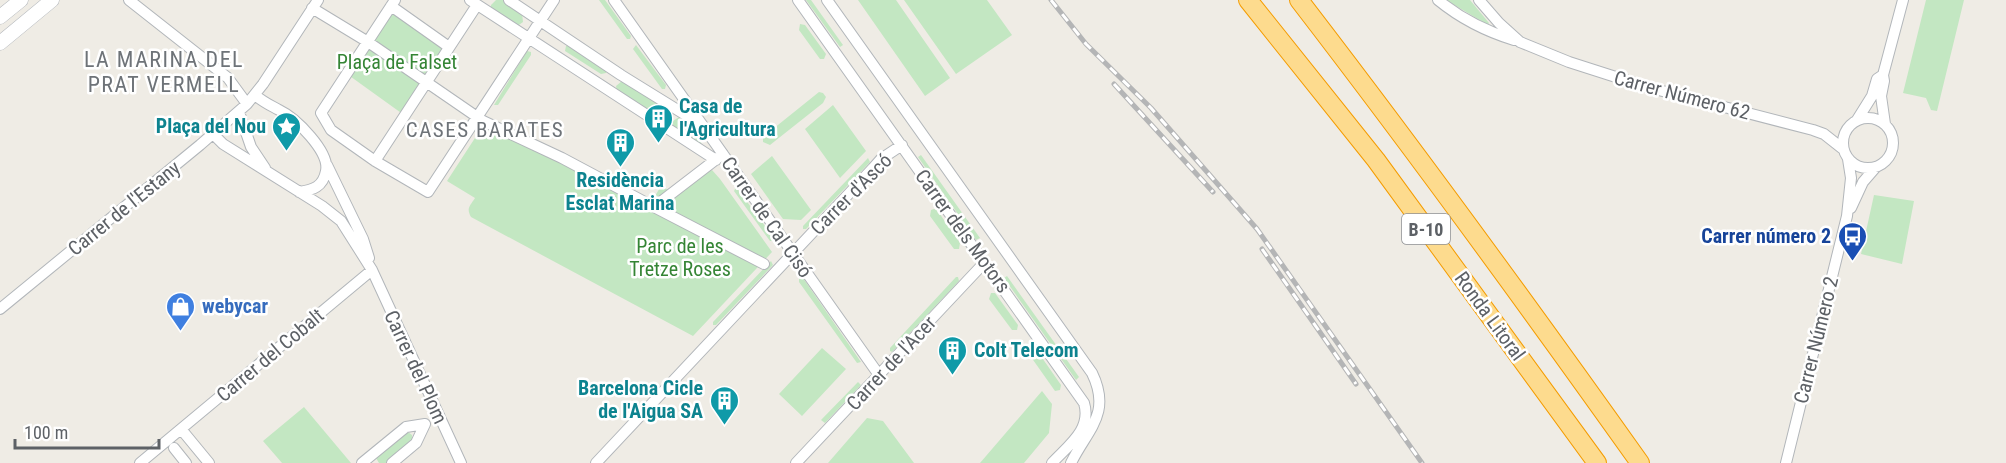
<svg xmlns="http://www.w3.org/2000/svg" width="2006" height="463" font-family="'Roboto Condensed',sans-serif">
  <style>
    .green { fill: #c3e7c2 }
    .lines { fill: none; stroke-linecap: round; stroke-linejoin: round }
    .street-casing { stroke: #b2b6ba; stroke-width: 12 }
    .secondary-casing { stroke: #b4b8bd; stroke-width: 15 }
    .highway-casing { stroke: #f49c00; stroke-width: 20 }
    .street { stroke: #fff; stroke-width: 10 }
    .secondary { stroke: #fff; stroke-width: 14 }
    .highway { stroke: #fddb8e; stroke-width: 18 }
    .rail-casing { stroke: #b4b5b6; stroke-width: 5 }
    .rail { stroke: #fff; stroke-width: 3; stroke-dasharray: 9; stroke-linecap: butt }
    .labels { text-anchor: middle; dominant-baseline: central; stroke-width: 5; stroke-linejoin: round; paint-order: stroke }
    .shield { fill: #fff; stroke: #8e9094; stroke-width: 1.5 }
    .shield-label { font-size: 18px; font-weight: bold; fill: #5d6166 }
    .park-label { font-size: 20px; fill: #358535; stroke: #fff }
    .street-label { font-size: 20px; fill: #5d6166; stroke: #fff }
    .culture-label { font-size: 20px; font-weight: bold; fill: #0d838f; stroke: #fff; text-anchor: start }
    .transit-label { font-size: 20px; font-weight: bold; fill: #164399; stroke: #fff; text-anchor: end }
    .shop-label { font-size: 20px; font-weight: bold; fill: #366cbe; stroke: #fff; text-anchor: start }
    .neighbourhood-label { font-size: 21px; letter-spacing: 1.5px; fill: #6e7378; stroke: #fff }
    .quarter-label { font-size: 22px; letter-spacing: 1.5px; fill: #6e7378; stroke: #fff }
  </style>
  <rect width="100%" height="100%" fill="#efece5"/>
  <path class="green" d="M496,0H503L522,13L523,22L516,27L491,10V5Z
    M599,0H605L631,36L630,39H627Z
    M806,0H811L843,45L840,47Z
    M858,0H896L950,78L925,96Z
    M904,0H987L1012,35L956,74Z
    M1446,0H1470L1489,23L1488,25Z
    M1926,0H1964L1937,111L1931,110L1926,98L1903,93Z
    M388,10L447,50L404,115L347,74Z
    M800,24L805,25L826,54L824,59H820L799,30Z
    M570,45L607,71L606,73L601,74L565,51L566,46Z
    M636,45L666,85L665,89H662L633,49Z
    M527,51L531,52V55L498,105H494Z
    M622,81L660,105L662,108L661,114L657,116L617,92L616,86Z
    M819,92L823,93L826,97L823,103L770,145L763,142V137Z
    M833,105L866,151L840,178L805,129Z
    M679,117L690,125L703,146L673,126V121Z
    M488,118L652,201L661,186L672,192L712,170L720,179L772,252L693,336L471,217C466,208 470,206 475,198L447,181Z
    M921,155L980,238L976,240L918,157Z
    M772,156L811,210L801,220L783,219L751,174Z
    M868,158L870,162L806,229H803V226Z
    M736,187L774,238V241H770L734,191Z
    M1874,195L1914,201L1902,264L1861,254Z
    M934,209L937,210L960,243L959,249H954L930,216L931,210Z
    M771,261L773,265L716,325H713V322Z
    M1007,276L1079,377L1076,380L1004,278Z
    M956,277H958L959,281L892,352L890,351V348Z
    M799,278H803L861,362L857,363L799,282Z
    M991,293H995L1018,325L1017,330H1012L989,299Z
    M822,348L846,369L802,416L779,394Z
    M1033,351L1038,352L1061,385L1060,390L1055,391L1031,357Z
    M858,382L861,385L825,423L821,420Z
    M1042,391L1052,404L1049,433L1024,463H980Z
    M304,407L351,463H282L263,441Z
    M867,418L883,421L914,463H828Z
    M408,432L412,435V442L386,463H379L376,458L377,454Z"/>
  <g class="lines">
    <defs>
      <path id="street" d="M129,0L228,78L247,104
        M395,0L321,113L331,130L375,161L428,192L554,0
        M470,0L716,160
        M509,0L621,75L697,122
        M614,0L879,375
        M798,0L1084,403C1092,429 1069,445 1052,463
        M827,0L1092,373C1112,414 1087,430 1071,463
        M1438,0C1460,18 1488,32 1514,40
        M1479,0L1499,23L1520,42L1569,62L1647,87L1813,130L1824,134L1843,149
        M391,6L449,47
        M312,8L368,42L483,121L562,158L654,207L723,154
        M255,95C263,102 270,105 279,110C296,118 330,152 326,171C323,187 313,190 299,192
        M239,112L251,147L265,168
        M1843 143a25 25 0 1 1 50 0a25 25 0 1 1-50 0Z
        M1857,120L1872,96L1877,79L1883,75
        M1885,124L1881,96L1884,81L1883,75L1903,0
        M213,134L223,144L322,206L341,221L372,270L461,463
        M375,161L477,5
        M327,165L363,239L369,258
        M654,207L764,264
        M1851,208L1863,182L1876,167
        M0,309L200,145L247,104L263,84L318,0
        M181,429L209,463
        M174,448L186,463
        M140,463L372,270
        M362,463L406,427L425,424
        M392,463L416,443L425,424
        M596,463L873,168L881,159L902,145
        M796,463L985,262
        M1786,463L1847,216L1851,178L1848,159"/>
      <path id="secondary" d="M0,17L21,0
        M0,43L52,0"/>
      <path id="highway" d="M1248,0L1376,160L1597,463
        M1299,0C1416,152 1529,307 1640,463"/>
    </defs>
    <use href="#street" class="street-casing"/>
    <use href="#secondary" class="secondary-casing"/>
    <use href="#highway" class="highway-casing"/>
    <use href="#street" class="street"/>
    <use href="#secondary" class="secondary"/>
    <use href="#highway" class="highway"/>
    <defs>
      <path id="rail" d="M1051,0L1086,44L1151,108L1257,229L1422,463
        M1114,84L1213,192
        M1262,249L1356,384"/>
    </defs>
    <use href="#rail" class="rail-casing"/>
    <use href="#rail" class="rail"/>
  </g>
  <defs>
    <symbol id="building-pin" viewBox="-11 -11 22 30"><path d="M0 17L-7.5 6A9.5 9.5 0 1 1 7.5 6Z" fill="#0f9aa8" stroke="#fff"/><path d="M-4-6H4V6H1V3H-1V6H-4ZM-2.5-4.3h1.7v1.8h-1.7ZM.8-4.3h1.7v1.8H.8ZM-2.5-1h1.7V.8h-1.7ZM.8-1h1.7V.8H.8Z" fill="#fff"/></symbol>
    <symbol id="sight-pin" viewBox="-11 -11 22 30"><path d="M0 17L-7.5 6A9.5 9.5 0 1 1 7.5 6Z" fill="#0f9aa8" stroke="#fff"/><path d="M0-6L1.8-2.2L6-1.7L2.9 1.2L3.7 5.4L0 3.3L-3.7 5.4L-2.9 1.2L-6-1.7L-1.8-2.2Z" fill="#fff"/></symbol>
    <symbol id="bus-pin" viewBox="-11 -11 22 30"><path d="M0 17L-7.5 6A9.5 9.5 0 1 1 7.5 6Z" fill="#1a4fb4" stroke="#fff"/><path d="M-5-6H5V4H4V6H2V4H-2V6H-4V4H-5ZM-3.5-4V0h7V-4ZM-3.5 1.2v1.5H-2V1.2ZM2 1.2v1.5H3.5V1.2Z" fill="#fff"/></symbol>
    <symbol id="shop-pin" viewBox="-11 -11 22 30"><path d="M0 17L-7.5 6A9.5 9.5 0 1 1 7.5 6Z" fill="#3f7fe0" stroke="#fff"/><path d="M-5-2.5h2.3a2.7 3.5 0 0 1 5.4 0H5L5.5 6h-11ZM-1.5-2.5h3a1.5 2.3 0 0 0-3 0Z" fill="#fff"/></symbol>
  </defs>
  <g fill-rule="evenodd">
    <use href="#building-pin" x="642" y="102" width="33" height="45"/>
    <use href="#sight-pin" x="270" y="110" width="33" height="45"/>
    <use href="#building-pin" x="604" y="126" width="33" height="45"/>
    <use href="#bus-pin" x="1836" y="220" width="33" height="45"/>
    <use href="#shop-pin" x="164" y="290" width="33" height="45"/>
    <use href="#building-pin" x="936" y="334" width="33" height="45"/>
    <use href="#building-pin" x="708" y="384" width="33" height="45"/>
  </g>
  <g class="labels">
    <rect class="shield" x="1402" y="214" width="48" height="30" rx="4.5"/>
    <g class="shield-label">
      <text x="1426" y="229">B-10</text>
    </g>
    <g class="park-label">
      <text x="397" y="62">Plaça de Falset</text>
      <text x="680" y="246">Parc de les<tspan x="680" dy="23">Tretze Roses</tspan></text>
    </g>
    <g class="street-label">
      <text transform="translate(1682 95) rotate(15)">Carrer Número 62</text>
      <text transform="translate(851 194) rotate(-45)">Carrer d'Ascó</text>
      <text transform="translate(124 208) rotate(-39)">Carrer de l'Estany</text>
      <text transform="translate(767 217) rotate(55)">Carrer de Cal Cisó</text>
      <text transform="translate(963 231) rotate(54)">Carrer dels Motors</text>
      <text transform="translate(1490 316) rotate(54)">Ronda Litoral</text>
      <text transform="translate(1816 340) rotate(-76)">Carrer Número 2</text>
      <text transform="translate(270 355) rotate(-40)">Carrer del Cobalt</text>
      <text transform="translate(891 363) rotate(-47)">Carrer de l'Acer</text>
      <text transform="translate(416 367) rotate(65)">Carrer del Plom</text>
    </g>
    <g class="culture-label">
      <text x="679" y="106">Casa de<tspan x="679" dy="23">l'Agricultura</tspan></text>
      <text x="266" y="126" text-anchor="end">Plaça del Nou</text>
      <text x="620" y="180" text-anchor="middle">Residència<tspan x="620" dy="23">Esclat Marina</tspan></text>
      <text x="974" y="350">Colt Telecom</text>
      <text x="703" y="388" text-anchor="end">Barcelona Cicle<tspan x="703" dy="23">de l'Aigua SA</tspan></text>
    </g>
    <g class="transit-label">
      <text x="1831" y="236">Carrer número 2</text>
    </g>
    <g class="shop-label">
      <text x="202" y="306">webycar</text>
    </g>
    <g class="neighbourhood-label">
      <text x="485" y="130">CASES BARATES</text>
    </g>
    <g class="quarter-label">
      <text x="164" y="59">LA MARINA DEL<tspan x="164" dy="25">PRAT VERMELL</tspan></text>
    </g>
  </g>
  <path d="M15 439v9h144v-9" fill="none" stroke="#5d6166" stroke-width="3"/>
  <text x="24" y="439" font-size="18" fill="#5d6166" stroke="#ffffff" stroke-width="4.5" paint-order="stroke">100 m</text>
</svg>
